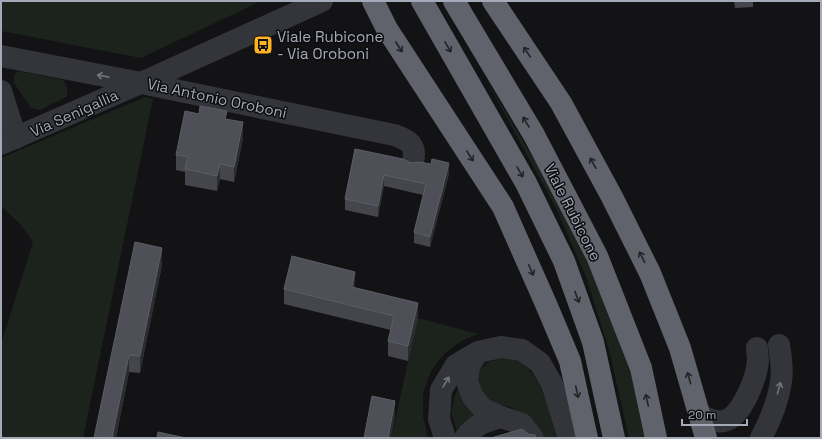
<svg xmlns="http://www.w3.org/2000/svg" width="822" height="439" font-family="'Space Grotesk',sans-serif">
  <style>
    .green { fill: #1b231c }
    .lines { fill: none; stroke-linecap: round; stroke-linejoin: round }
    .minor { stroke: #34353a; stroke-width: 22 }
    .highway { stroke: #60636c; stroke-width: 22 }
    .wall { fill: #44464b }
    .shaded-wall { fill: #2c2d31 }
    .building { fill: #4f5057; stroke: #5c5e66 }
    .oneway { stroke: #222327 }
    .oneway2 { stroke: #72757f }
    .labels { text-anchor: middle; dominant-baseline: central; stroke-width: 3; stroke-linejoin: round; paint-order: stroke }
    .poi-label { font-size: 15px; fill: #a4aab7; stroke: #0e0e10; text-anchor: start }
    .street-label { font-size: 15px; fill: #a4aab7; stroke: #0e0e10 }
  </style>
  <rect width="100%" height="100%" fill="#131315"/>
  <path class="green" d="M1,1H261L141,58L1,31Z
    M18,71L63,80C67,86 69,90 66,97L40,110L31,108L14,83V76Z
    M484,76L562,206L588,260L630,364L647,438H629L609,350L586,277L557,210Z
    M145,97L153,99L83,438H1V344L33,242L21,225L1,206V158Z
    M418,318L478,334L458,343L443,355L431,371L423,393V416L428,438H391Z
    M501,358C505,358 510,358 513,359C540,368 552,414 557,438H544L529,418L510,407L489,402L481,393L478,381L479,371L488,362Z
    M459,385L480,415L457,432L451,412L454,398Z"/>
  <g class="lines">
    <path class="minor" d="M1,56L141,83L394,135C409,140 417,145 413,162
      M1,91L16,138
      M1,144L152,78L322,1
      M478,352L469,366L467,382L473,397L483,409L501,417L522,424L533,438
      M700,415C708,419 715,423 724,421C742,417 757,377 758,360C758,356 757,352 757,348
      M445,438L439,419L441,390L456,365L478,352L501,347L522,350L540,363L552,384L569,438
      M465,438C476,424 484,422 501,417
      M761,438C770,421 778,401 781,382C783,370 781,357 779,345"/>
    <path class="highway" d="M373,1L387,29L503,207L546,304L570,361L587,438
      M422,1L526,183L564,261L593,342L614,438
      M454,1L534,135L597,256L641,368L656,438
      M493,1L561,103L612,197L650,273L680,348L706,438"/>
  </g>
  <path class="wall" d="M734,1H753V7L735,8Z
    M227,119L243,138L234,182L220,179L217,191L185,185V172L176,170V155Z
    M355,149L449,174L430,247L414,243V232L423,195L384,186L378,217L345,210V199Z
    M135,242L162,265L140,373L129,372L116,438Z
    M355,287V288L418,318L408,361L388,356V341L391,330L284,304V289Z"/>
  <path class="shaded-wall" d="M243,122V138L234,182V167Z
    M449,163V174L430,247V237Z
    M220,164V179L217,191V176Z
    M384,175V186L378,217V206Z
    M162,248V265L140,373V356Z
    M355,272V287L352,302V287Z
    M418,303V318L408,361V346Z
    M129,355V372L116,438H112Z
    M395,401V416L391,438H388Z"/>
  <path class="building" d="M200,106L227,111L225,119L243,122L234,167L220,164L217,176L185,169L188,157L176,155L185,111L199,114Z
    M355,149L403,159L411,163L419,162L431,164L432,159L449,163L430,237L414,232L426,184L384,175L378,206L345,199Z
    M135,242L162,248L140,356L129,355L112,438H94Z
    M292,256L355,272L352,287L418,303L408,346L388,341L394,316L284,289Z
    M372,396L395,401L388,438H364Z
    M522,429L528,434L535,435L536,438H491Z
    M158,432L186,438H157Z"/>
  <defs><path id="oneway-shaft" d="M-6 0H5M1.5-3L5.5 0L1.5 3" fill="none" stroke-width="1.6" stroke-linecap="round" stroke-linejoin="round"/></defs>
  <g class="oneway">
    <use href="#oneway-shaft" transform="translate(399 47) rotate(57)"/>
    <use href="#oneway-shaft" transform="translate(448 47) rotate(60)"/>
    <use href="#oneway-shaft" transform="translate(527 52) rotate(-124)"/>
    <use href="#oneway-shaft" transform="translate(526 122) rotate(-121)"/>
    <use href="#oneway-shaft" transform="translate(470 156) rotate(57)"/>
    <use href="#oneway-shaft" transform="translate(593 163) rotate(-119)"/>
    <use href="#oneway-shaft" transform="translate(520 172) rotate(60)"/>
    <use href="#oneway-shaft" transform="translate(642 257) rotate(-117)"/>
    <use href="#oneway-shaft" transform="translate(531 270) rotate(66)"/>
    <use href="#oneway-shaft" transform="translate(577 297) rotate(70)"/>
    <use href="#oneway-shaft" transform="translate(689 378) rotate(-106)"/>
    <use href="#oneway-shaft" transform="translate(577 392) rotate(78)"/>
    <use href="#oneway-shaft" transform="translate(647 400) rotate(-102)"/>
  </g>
  <g class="oneway2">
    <use href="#oneway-shaft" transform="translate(103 76) rotate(-169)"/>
    <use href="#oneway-shaft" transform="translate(446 382) rotate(-59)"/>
    <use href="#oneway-shaft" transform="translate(779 388) rotate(-74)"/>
  </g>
  <defs>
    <symbol id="bus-square" viewBox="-11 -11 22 22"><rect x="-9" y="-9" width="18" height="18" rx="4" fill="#ffb321" stroke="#0e0e10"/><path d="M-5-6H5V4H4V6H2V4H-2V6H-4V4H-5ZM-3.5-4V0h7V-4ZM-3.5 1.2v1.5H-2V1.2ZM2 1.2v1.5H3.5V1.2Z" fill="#111"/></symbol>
  </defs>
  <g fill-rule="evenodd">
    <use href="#bus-square" x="252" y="34" width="22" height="22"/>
  </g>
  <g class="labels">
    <g class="poi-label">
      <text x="277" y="36">Viale Rubicone<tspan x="277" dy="17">- Via Oroboni</tspan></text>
    </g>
    <g class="street-label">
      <text transform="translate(217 98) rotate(12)">Via Antonio Oroboni</text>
      <text transform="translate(74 113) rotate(-24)">Via Senigallia</text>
      <text transform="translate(573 212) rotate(63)">Viale Rubicone</text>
    </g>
  </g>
  <rect width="822" height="439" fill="none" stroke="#a4aab7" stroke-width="4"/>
  <path d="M682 419v6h65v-6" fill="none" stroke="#a4aab7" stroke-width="2"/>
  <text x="688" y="419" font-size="12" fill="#a4aab7" stroke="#0e0e10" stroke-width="3" paint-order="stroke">20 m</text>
</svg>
